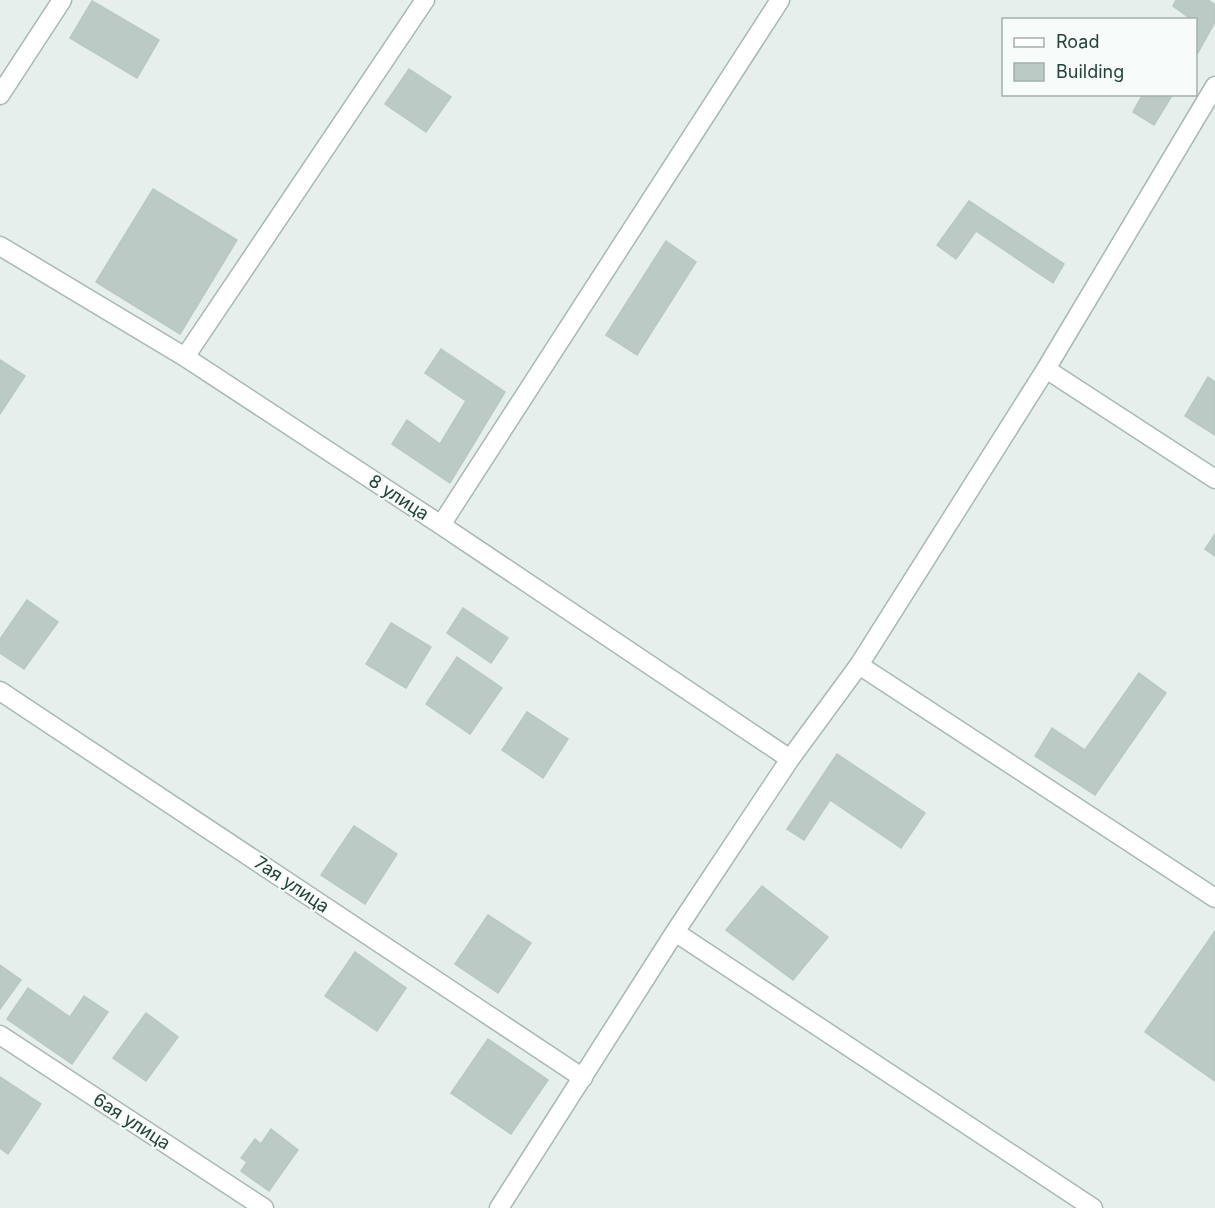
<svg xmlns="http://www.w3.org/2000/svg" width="1215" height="1208" font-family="Inter,sans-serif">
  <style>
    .building { fill: #bbcac4; stroke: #b8c9c2; stroke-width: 1.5 }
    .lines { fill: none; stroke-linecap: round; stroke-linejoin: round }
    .street-casing { stroke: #a8b8b2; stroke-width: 21 }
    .street { stroke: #fff; stroke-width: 18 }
    .labels { text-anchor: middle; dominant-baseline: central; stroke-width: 4.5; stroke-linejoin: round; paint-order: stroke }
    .street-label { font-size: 18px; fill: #24423a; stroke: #f7fbf9 }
  </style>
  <rect width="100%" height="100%" fill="#e6efeb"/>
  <path class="building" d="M1176,0H1208L1215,5V22L1196,56V20H1186L1188,17L1173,6Z
    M92,1L159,40L137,78L70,38Z
    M409,69L451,97L426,132L385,104Z
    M1143,94H1173L1154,125L1133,112Z
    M153,189L237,240L180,334L96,282Z
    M969,201L1064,264L1053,283L976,231L956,259L937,245Z
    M666,241L696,262L637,355L606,335Z
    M441,349L505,392L450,483L392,444L407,420L440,444L466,401L425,373Z
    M0,360L25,376L0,414Z
    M1208,377L1215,382V435L1185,416Z
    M1215,534V556L1205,549Z
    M27,600L58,622L24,669L0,653V639Z
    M463,608L508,638L491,663L447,633Z
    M391,623L431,647L406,688L366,664Z
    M457,657L502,688L470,734L426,704Z
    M1139,673L1166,693L1095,795L1035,756L1052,728L1085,750Z
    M527,712L568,739L543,778L502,750Z
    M837,754L925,813L901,848L830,800L804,840L787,829Z
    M354,826L397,854L365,904L321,875Z
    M762,886L828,937L793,980L726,930Z
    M488,915L531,943L498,993L455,964Z
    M1215,931V1081L1145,1032Z
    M355,952L406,988L377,1031L325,996Z
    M0,965L21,980L0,1009Z
    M28,988L70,1017L84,996L108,1012L72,1064L7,1019Z
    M146,1013L178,1037L146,1081L113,1058Z
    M488,1039L548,1080L511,1134L451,1093Z
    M0,1077L41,1104L8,1154L0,1148Z
    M271,1129L298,1150L269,1191L241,1171L247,1162L241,1158L255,1139L261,1144Z"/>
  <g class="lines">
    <defs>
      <path id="street" d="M0,95L62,0
        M0,246L185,357L441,525L790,759
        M185,357L425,0
        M1046,369L1215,479
        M441,525L780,0
        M859,665L1215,898
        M0,691L583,1078
        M675,932L1093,1208
        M0,1035L264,1208
        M499,1208L675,932L790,759L859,665L1046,369L1215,86"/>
    </defs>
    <use href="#street" class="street-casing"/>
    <use href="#street" class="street"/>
  </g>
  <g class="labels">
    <g class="street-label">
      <text transform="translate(399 497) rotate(33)">8 улица</text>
      <text transform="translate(292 884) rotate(34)">7ая улица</text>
      <text transform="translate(132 1121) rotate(33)">6ая улица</text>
    </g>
  </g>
  <rect x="1002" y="18" width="195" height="78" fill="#f7fbf9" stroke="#a3b1ad" stroke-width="1.5"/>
  <rect x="1014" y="38" width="30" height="9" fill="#ffffff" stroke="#a3b1ad" stroke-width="1.5"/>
  <text x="1056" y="48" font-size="18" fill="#24423a">Road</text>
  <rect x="1014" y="63" width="30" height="18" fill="#bbcac4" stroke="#a3b1ad" stroke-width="1.5"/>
  <text x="1056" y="78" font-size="18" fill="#24423a">Building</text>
</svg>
